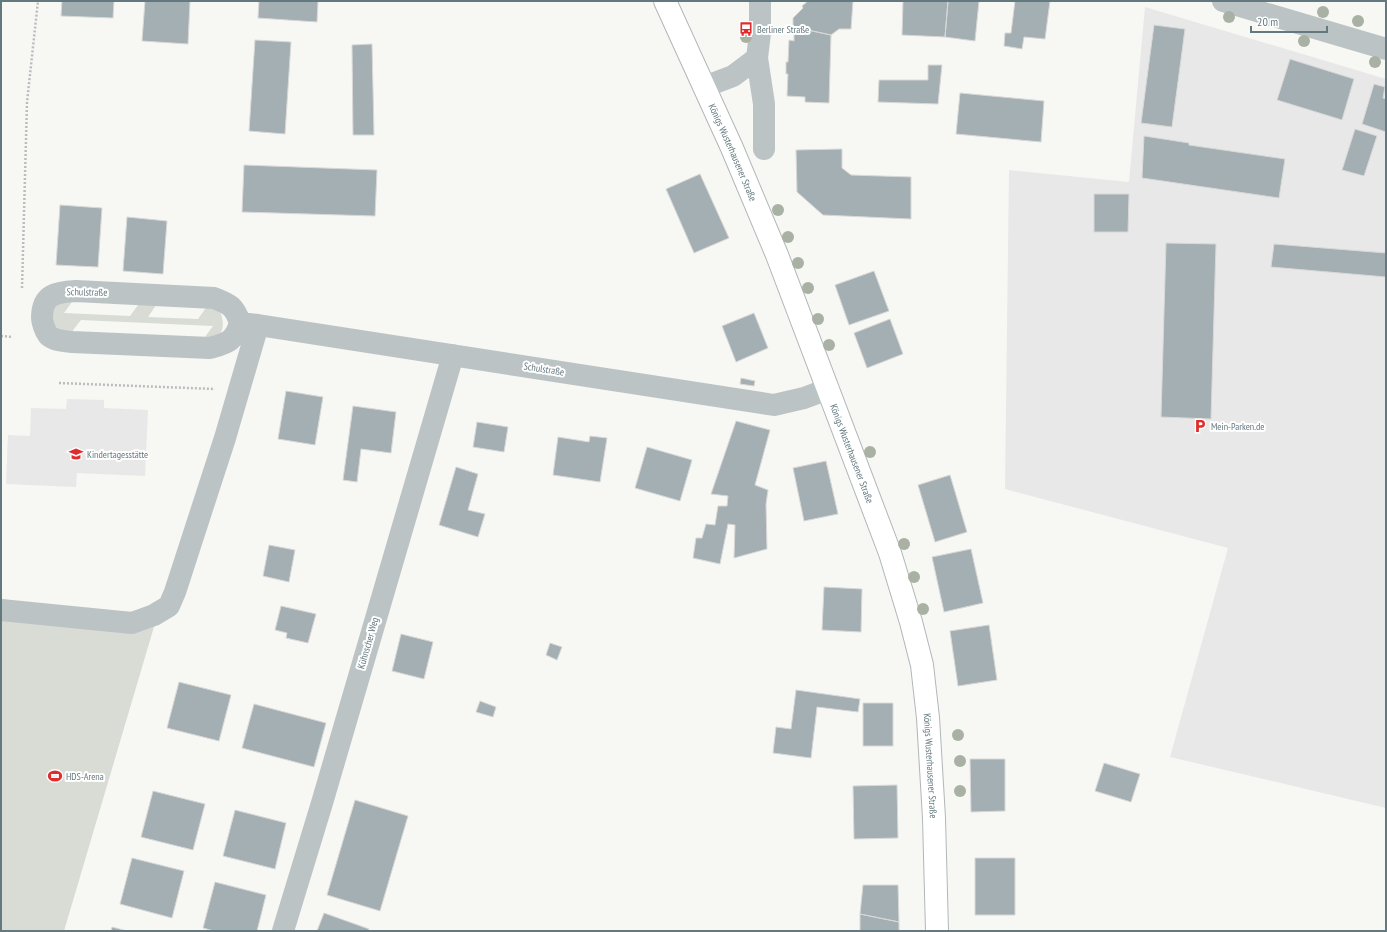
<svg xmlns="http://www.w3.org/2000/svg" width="1387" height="932" font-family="'PT Sans Narrow',sans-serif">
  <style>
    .built { fill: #e8e8e8 }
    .green { fill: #d8dcd4 }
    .building { fill: #a3afb2; stroke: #d9d8d7 }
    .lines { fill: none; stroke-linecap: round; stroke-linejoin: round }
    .major-casing { stroke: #b0b7b9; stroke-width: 24 }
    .path { stroke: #b9bdbf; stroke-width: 2.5; stroke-dasharray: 2 2; stroke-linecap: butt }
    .minor { stroke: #bcc3c5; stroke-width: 22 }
    .major { stroke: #fff; stroke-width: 22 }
    .tree { fill: #a9b1a4 }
    .labels { text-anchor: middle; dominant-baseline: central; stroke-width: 4; stroke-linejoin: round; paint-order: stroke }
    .poi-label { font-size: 10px; fill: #63797f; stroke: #fff; text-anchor: start }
    .street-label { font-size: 10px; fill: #63797f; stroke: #fff }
  </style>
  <rect width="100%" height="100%" fill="#f7f7f4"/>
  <path class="built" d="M1145,7L1386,79V808L1170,757L1228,548L1005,489L1009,170L1129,182Z
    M67,399L104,400V408L148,410L145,476L77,473L76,487L6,484L8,435L30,436L31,408L66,409Z"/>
  <path class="green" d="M74,299L64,313L130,316L141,301L158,302L148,317L198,319L208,305L220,311C223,319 225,328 219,335L202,341L213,326L81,320L70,334L55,328L51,313L56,303Z
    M1,599L156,620L64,931H1Z"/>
  <path class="building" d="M62,1H114L113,18L61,16Z
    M145,1H190L188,44L142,41Z
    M259,1H318L317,22L258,18Z
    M808,1H853L851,29H839L831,35L793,27V18L803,8L802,6Z
    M903,1H948L945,37L902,35Z
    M948,1H979L975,41L945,37Z
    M1015,1H1050L1045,39L1024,37L1022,49L1004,46L1005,33H1011Z
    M1154,25L1185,29L1172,127L1141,123Z
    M794,27L831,35L829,103L805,102V97L787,96L788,74H786V62H788L789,40L794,41Z
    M255,40L291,42L285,134L249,131Z
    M372,44L374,135H353L352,45Z
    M1290,59L1354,79L1342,120L1277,100Z
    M928,65H942L938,104L878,102L879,80H928Z
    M1374,84L1385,87L1383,98L1386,99V132L1362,124Z
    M960,93L1044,101L1041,142L956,134Z
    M1355,129L1377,136L1364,176L1342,170Z
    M1144,136L1189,143V145L1285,159L1279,198L1142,178Z
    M842,149V168L851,175L911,177V219L823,215L797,192L796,150Z
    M244,165L377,170L375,216L242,212Z
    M700,174L729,238L694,253L666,189Z
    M1094,194H1129L1128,232H1094Z
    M60,205L102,208L98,267L56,265Z
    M127,217L167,221L163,274L123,271Z
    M1166,243L1216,244L1211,419L1161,417Z
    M1274,244L1386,253V277L1271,267Z
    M874,271L889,311L849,325L835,285Z
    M754,313L768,348L736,362L722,326Z
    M890,319L903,354L867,368L854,333Z
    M741,378L755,381L754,386L740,384Z
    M286,391L323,397L315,445L278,439Z
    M353,406L396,412L391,453L361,449L357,482L343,480Z
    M736,421L770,430L755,485L768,490L766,504L767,549L734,558L735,525L728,524L720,564L693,558L696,538H702L706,524L715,525L718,506H727L728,496L711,494Z
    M477,422L508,427L504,452L473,447Z
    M590,436L607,438L600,482L553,475L558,437L589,442Z
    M647,447L692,460L680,501L635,488Z
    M826,461L838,514L804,521L793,468Z
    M456,467L478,474L468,510L485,514L478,537L439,525Z
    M950,475L967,532L935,542L918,485Z
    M269,545L295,550L289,582L263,576Z
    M971,549L983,603L944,612L932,557Z
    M824,587L862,589L861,632L822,630Z
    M281,606L316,614L308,643L286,638L287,633L275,630Z
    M989,625L997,680L958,686L950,631Z
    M401,634L433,642L424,679L392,671Z
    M550,643L562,647L557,660L546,655Z
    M179,682L231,695L219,741L167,728Z
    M796,690L860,699L858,712L817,707L811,758L773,753L776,727L791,729Z
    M480,701L496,707L493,717L476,712Z
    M863,703H893V746H863Z
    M254,704L326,723L314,767L242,748Z
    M970,759H1005V811L971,812Z
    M1104,763L1140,774L1131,802L1095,791Z
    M897,785L898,838L854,839L853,786Z
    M153,791L205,804L193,850L141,837Z
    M355,800L408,816L380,911L327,895Z
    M235,810L286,823L275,869L223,856Z
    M132,858L184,871L172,918L120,904Z
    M975,858H1015V915H975Z
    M215,882L266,895L257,931H214L203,928Z
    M863,885H898L899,922L860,914Z
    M324,913L369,929L368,931H317Z
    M860,914L899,922V931H860Z
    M112,927L127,931H111Z"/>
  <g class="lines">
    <defs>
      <g id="major">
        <path id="s1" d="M665,1L732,148L777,255L890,553L911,622L922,665L928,718L934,818L937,931"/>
      </g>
    </defs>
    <use href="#major" class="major-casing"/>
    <path class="path" d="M22,288L27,102L38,1
      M1,336L13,337
      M59,383L215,389"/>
    <path class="minor" d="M760,1V33L757,58L764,104V149
      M1223,1L1386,49
      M704,87L733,76L757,58
      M240,323C234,342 227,343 210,348L72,342C64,341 54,341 48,335C45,331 42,322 42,318C42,294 56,292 76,291L214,298C230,304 235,307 240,323L258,325L774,405L804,398L828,389
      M1,610L132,623L154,615L169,606L175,592L225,438L258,325
      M283,931L322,803L453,355"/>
    <use href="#major" class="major"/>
  </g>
  <g class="tree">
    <circle cx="1323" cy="12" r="6"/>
    <circle cx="1229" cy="17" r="6"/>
    <circle cx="1358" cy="21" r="6"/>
    <circle cx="746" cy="37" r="6"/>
    <circle cx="1304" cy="41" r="6"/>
    <circle cx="1375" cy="62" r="6"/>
    <circle cx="778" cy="210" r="6"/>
    <circle cx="788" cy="237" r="6"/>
    <circle cx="798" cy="263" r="6"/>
    <circle cx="808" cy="288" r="6"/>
    <circle cx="818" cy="319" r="6"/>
    <circle cx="829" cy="345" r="6"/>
    <circle cx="870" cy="452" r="6"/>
    <circle cx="904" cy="544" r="6"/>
    <circle cx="914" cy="577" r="6"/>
    <circle cx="923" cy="609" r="6"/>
    <circle cx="958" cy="735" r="6"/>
    <circle cx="960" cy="761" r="6"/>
    <circle cx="960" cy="791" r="6"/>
  </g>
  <defs>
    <symbol id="bus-bare" viewBox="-9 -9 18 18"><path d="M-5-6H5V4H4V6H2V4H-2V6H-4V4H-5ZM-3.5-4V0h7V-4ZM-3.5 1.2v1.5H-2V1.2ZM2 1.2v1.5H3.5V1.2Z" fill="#df2d2d" stroke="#fff" stroke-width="2.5" paint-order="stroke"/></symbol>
    <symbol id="parking-bare" viewBox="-9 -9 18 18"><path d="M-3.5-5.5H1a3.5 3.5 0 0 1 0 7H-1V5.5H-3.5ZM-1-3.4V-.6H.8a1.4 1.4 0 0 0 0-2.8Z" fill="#df2d2d" stroke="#fff" stroke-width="2.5" paint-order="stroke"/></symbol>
    <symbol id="school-bare" viewBox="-9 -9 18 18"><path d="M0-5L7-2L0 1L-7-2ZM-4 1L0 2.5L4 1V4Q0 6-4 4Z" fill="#df2d2d" stroke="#fff" stroke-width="2.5" paint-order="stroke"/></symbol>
    <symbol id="stadium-bare" viewBox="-9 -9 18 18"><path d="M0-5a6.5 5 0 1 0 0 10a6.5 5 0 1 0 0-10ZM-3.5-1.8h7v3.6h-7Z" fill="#df2d2d" stroke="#fff" stroke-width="2.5" paint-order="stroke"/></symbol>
  </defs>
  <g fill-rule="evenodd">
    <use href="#bus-bare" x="736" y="19" width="20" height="20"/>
    <use href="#parking-bare" x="1190" y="416" width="20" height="20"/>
    <use href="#school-bare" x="66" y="444" width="20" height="20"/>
    <use href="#stadium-bare" x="45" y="766" width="20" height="20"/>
  </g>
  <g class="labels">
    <g class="poi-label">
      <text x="757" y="29">Berliner Straße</text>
      <text x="1211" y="426">Mein-Parken.de</text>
      <text x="87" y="454">Kindertagesstätte</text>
      <text x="66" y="776">HDS-Arena</text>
    </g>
    <g class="street-label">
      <text stroke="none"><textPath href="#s1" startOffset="166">Königs Wusterhausener Straße</textPath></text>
      <text transform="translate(87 292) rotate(1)">Schulstraße</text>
      <text transform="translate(544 369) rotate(9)">Schulstraße</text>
      <text stroke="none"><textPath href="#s1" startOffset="490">Königs Wusterhausener Straße</textPath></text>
      <text transform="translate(368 643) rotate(-74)">Kühnscher Weg</text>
      <text stroke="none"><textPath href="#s1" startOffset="814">Königs Wusterhausener Straße</textPath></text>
    </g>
  </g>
  <rect width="1387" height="932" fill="none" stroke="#63797f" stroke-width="4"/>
  <path d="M1251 26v6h76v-6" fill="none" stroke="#63797f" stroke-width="2"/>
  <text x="1257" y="26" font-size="12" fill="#63797f" stroke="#ffffff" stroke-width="3" paint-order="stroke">20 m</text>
</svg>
